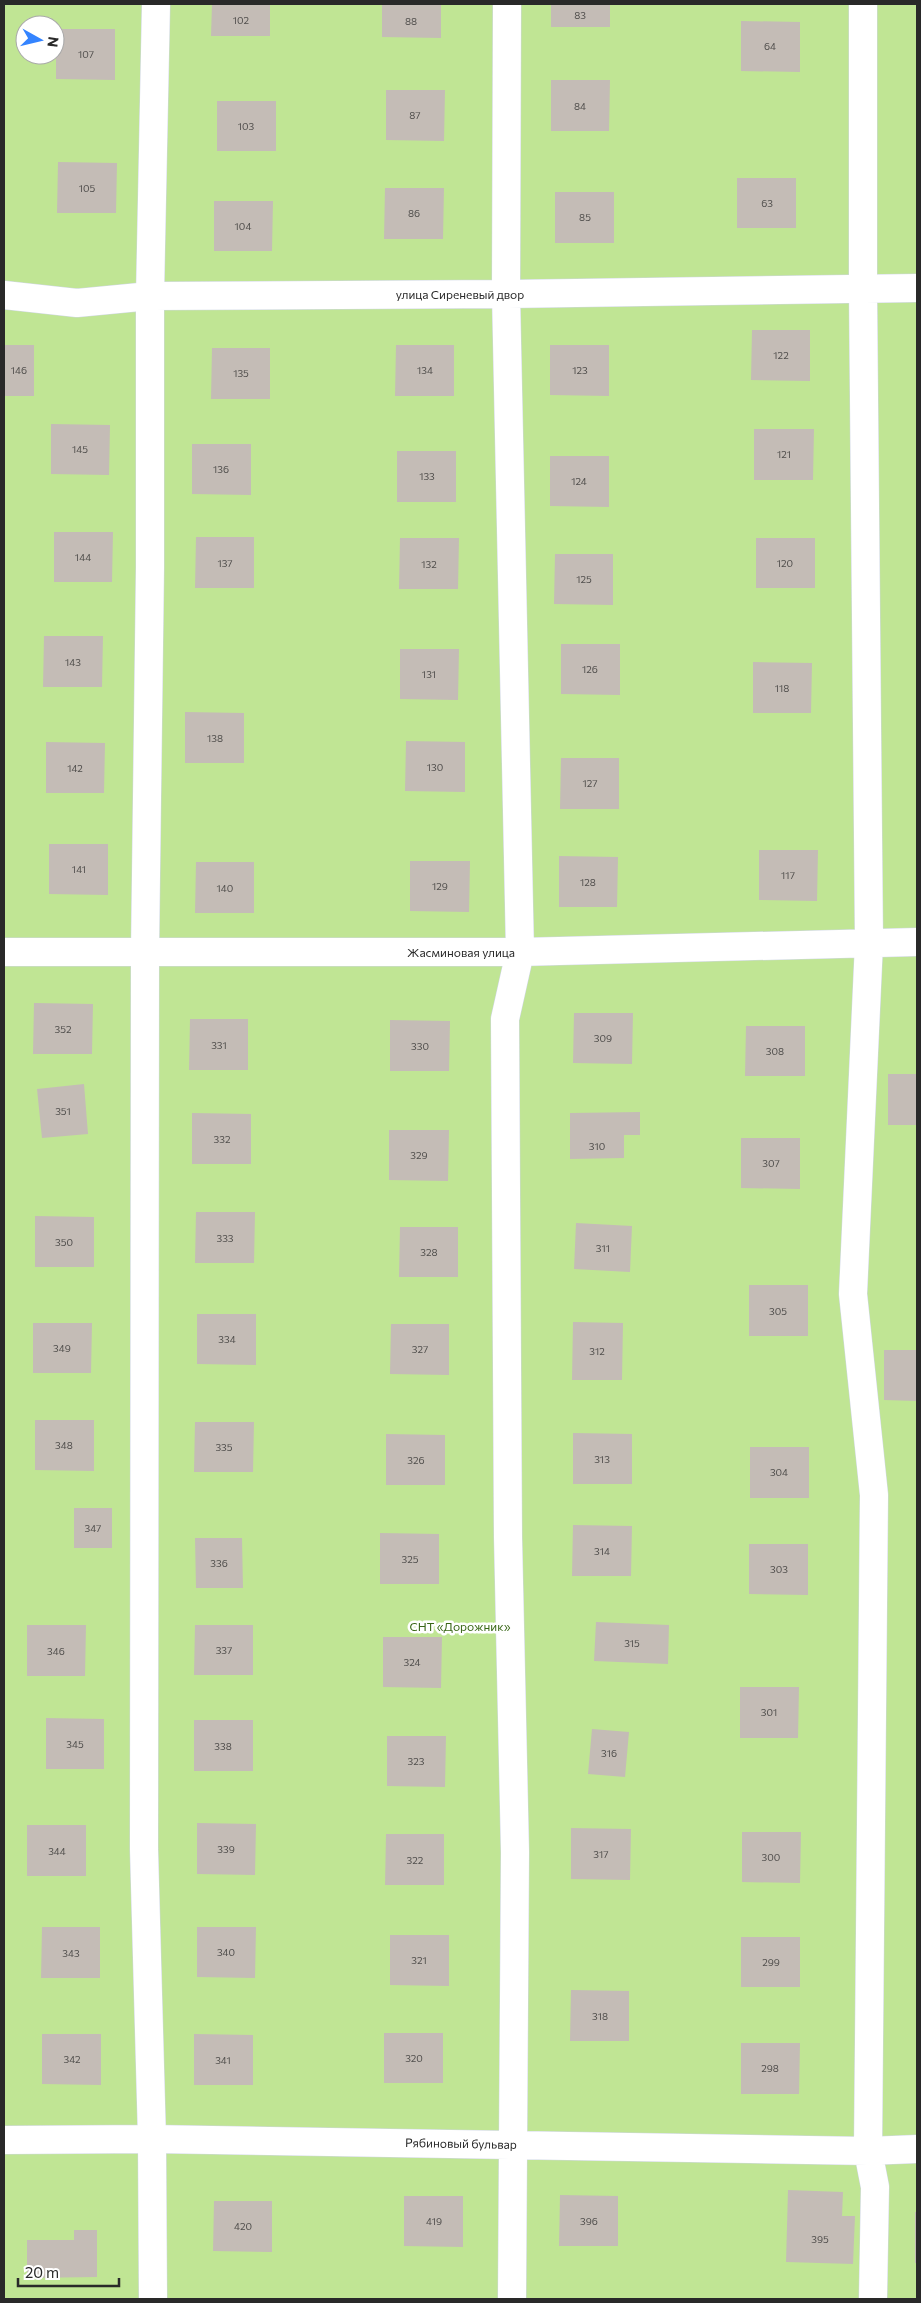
<svg xmlns="http://www.w3.org/2000/svg" width="921" height="2303" font-family="Commissioner,sans-serif">
  <style>
    .green { fill: #c0e594; fill-rule: evenodd }
    .building { fill: #c4bcb6 }
    .lines { fill: none; stroke-linecap: round; stroke-linejoin: round }
    .minor-casing { stroke: #cfd7e3; stroke-width: 29 }
    .minor { stroke: #fff; stroke-width: 28 }
    .labels { text-anchor: middle; dominant-baseline: central; stroke-width: 5; stroke-linejoin: round; paint-order: stroke }
    .number-label { font-size: 10px; fill: #504e4c }
    .street-label { font-size: 12px; fill: #292929; stroke: #fff }
    .park-label { font-size: 12px; fill: #396717; stroke: #fff }
  </style>
  <rect width="100%" height="100%" fill="#ece0da"/>
  <path class="green" d="M4,4H917V2299H4ZM25,25H55V55H25Z"/>
  <path class="building" d="M212,4H270V36H211Z
    M382,4H441V38L382,37Z
    M551,4H610V27H551Z
    M741,21L800,22V72L741,71Z
    M56,29H115V80L56,79Z
    M551,80H610L609,131H551Z
    M386,90H445L444,141L386,140Z
    M217,101H276V151H217Z
    M58,162L117,163L116,213H57Z
    M737,178H796V228H737Z
    M385,188H444L443,239H384Z
    M555,192H614V243H555Z
    M214,201H273L272,251H214Z
    M752,330H810V381L751,380Z
    M4,345H34V396H4Z
    M396,345H454V396H395Z
    M550,345H609V396L550,395Z
    M212,348H270V399H211Z
    M51,424L110,425L109,475L51,474Z
    M754,429H814L813,480H754Z
    M192,444H251V495L192,494Z
    M397,451H456V502H397Z
    M550,456H609V507L550,506Z
    M54,532H113L112,582H54Z
    M196,537H254V588H195Z
    M400,538H459L458,589H399Z
    M756,538H815V588H756Z
    M555,554H613V605L554,604Z
    M44,636H103L102,687H43Z
    M561,644H620V695L561,694Z
    M400,649H459L458,700L400,699Z
    M753,662L812,663L811,713H753Z
    M185,712L244,713V763H185Z
    M406,741L465,742V792L405,791Z
    M46,742L105,743L104,793H46Z
    M561,758H619V809H560Z
    M49,844H108V895L49,894Z
    M759,850H818L817,901L759,900Z
    M559,856L618,857L617,907H559Z
    M410,861H470L469,912L410,911Z
    M196,862H254V913H195Z
    M34,1003L93,1004L92,1054H33Z
    M574,1013H633L632,1064L573,1063Z
    M190,1019H248V1070H189Z
    M390,1020L450,1021L449,1071H390Z
    M746,1026H805V1076H745Z
    M888,1074H917V1125H888Z
    M84,1084L88,1134L42,1138L37,1089Z
    M640,1112V1135H624V1158L570,1159V1113Z
    M192,1113L251,1114V1164H192Z
    M389,1130H449L448,1181L389,1180Z
    M741,1138H800V1189L741,1188Z
    M196,1212H255L254,1263H195Z
    M35,1216L94,1217V1267H35Z
    M576,1223L632,1226L630,1272L574,1269Z
    M400,1227H458V1277H399Z
    M749,1285H808V1336H749Z
    M197,1314H256V1365L197,1364Z
    M573,1322L623,1323L622,1380H572Z
    M33,1323H92L91,1373H33Z
    M391,1324H449V1375L390,1374Z
    M884,1350H917V1401L884,1400Z
    M35,1420H94V1471L35,1470Z
    M195,1422H254L253,1472H194Z
    M573,1433L632,1434V1484H573Z
    M386,1434L445,1435V1485H386Z
    M750,1447H809V1498H750Z
    M74,1508H112V1548H74Z
    M573,1525L632,1526L631,1576H572Z
    M380,1533L439,1534V1584H380Z
    M195,1538H242L243,1588H196Z
    M749,1544H808V1595L749,1594Z
    M596,1622L669,1625L668,1664L594,1661Z
    M27,1625H86L85,1676H27Z
    M195,1625H253V1675H194Z
    M383,1637H442L441,1688L383,1687Z
    M740,1687H799L798,1738H740Z
    M46,1718L104,1719V1769H46Z
    M194,1720H253V1771H194Z
    M592,1729L629,1732L625,1777L588,1774Z
    M387,1736H446L445,1787L387,1786Z
    M197,1823L256,1824L255,1875L197,1874Z
    M27,1825H86V1876H27Z
    M571,1828L631,1829L630,1880L571,1879Z
    M742,1832H801L800,1883L742,1882Z
    M386,1834H444V1885H385Z
    M42,1927H100V1978H41Z
    M197,1927H256L255,1978L197,1977Z
    M390,1935H449V1986L390,1985Z
    M741,1937H800V1987H741Z
    M571,1990L629,1991V2041H570Z
    M384,2033H443V2083H384Z
    M42,2034H101V2085L42,2084Z
    M194,2034L253,2035V2085H194Z
    M741,2043H800L799,2094H741Z
    M788,2190L843,2192L842,2216H855L853,2264L786,2262Z
    M560,2195L618,2196V2246H559Z
    M404,2196H463V2247L404,2246Z
    M214,2201H272V2252L213,2251Z
    M915,2212H917V2263H915Z
    M74,2230H97V2277L27,2278V2240H74Z"/>
  <g class="lines">
    <defs>
      <path id="minor" d="M507,4L506,294L520,952L505,1019L508,1537L515,1852L512,2299
        M863,4V288L869,943L853,1294L874,1495L868,2151L875,2187L873,2299
        M4,295L77,303L150,296L506,294L917,288
        M4,952H520L917,942
        M4,2140L152,2139L868,2151L917,2149
        M153,2299L152,2139L144,1849L145,952L150,567V296L156,4"/>
    </defs>
    <use href="#minor" class="minor-casing"/>
    <use href="#minor" class="minor"/>
  </g>
  <g class="labels">
    <g class="number-label">
      <text x="580" y="15">83</text>
      <text x="241" y="20">102</text>
      <text x="411" y="21">88</text>
      <text x="770" y="46">64</text>
      <text x="86" y="54">107</text>
      <text x="580" y="106">84</text>
      <text x="415" y="115">87</text>
      <text x="246" y="126">103</text>
      <text x="87" y="188">105</text>
      <text x="767" y="203">63</text>
      <text x="414" y="213">86</text>
      <text x="585" y="217">85</text>
      <text x="243" y="226">104</text>
      <text x="781" y="355">122</text>
      <text x="19" y="370">146</text>
      <text x="425" y="370">134</text>
      <text x="580" y="370">123</text>
      <text x="241" y="373">135</text>
      <text x="80" y="449">145</text>
      <text x="784" y="454">121</text>
      <text x="221" y="469">136</text>
      <text x="427" y="476">133</text>
      <text x="579" y="481">124</text>
      <text x="83" y="557">144</text>
      <text x="225" y="563">137</text>
      <text x="785" y="563">120</text>
      <text x="429" y="564">132</text>
      <text x="584" y="579">125</text>
      <text x="73" y="662">143</text>
      <text x="590" y="669">126</text>
      <text x="429" y="674">131</text>
      <text x="782" y="688">118</text>
      <text x="215" y="738">138</text>
      <text x="435" y="767">130</text>
      <text x="75" y="768">142</text>
      <text x="590" y="783">127</text>
      <text x="79" y="869">141</text>
      <text x="788" y="875">117</text>
      <text x="588" y="882">128</text>
      <text x="440" y="886">129</text>
      <text x="225" y="888">140</text>
      <text x="63" y="1029">352</text>
      <text x="603" y="1038">309</text>
      <text x="219" y="1045">331</text>
      <text x="420" y="1046">330</text>
      <text x="775" y="1051">308</text>
      <text x="63" y="1111">351</text>
      <text x="222" y="1139">332</text>
      <text x="597" y="1146">310</text>
      <text x="419" y="1155">329</text>
      <text x="771" y="1163">307</text>
      <text x="225" y="1238">333</text>
      <text x="64" y="1242">350</text>
      <text x="603" y="1248">311</text>
      <text x="429" y="1252">328</text>
      <text x="778" y="1311">305</text>
      <text x="227" y="1339">334</text>
      <text x="62" y="1348">349</text>
      <text x="420" y="1349">327</text>
      <text x="597" y="1351">312</text>
      <text x="64" y="1445">348</text>
      <text x="224" y="1447">335</text>
      <text x="602" y="1459">313</text>
      <text x="416" y="1460">326</text>
      <text x="779" y="1472">304</text>
      <text x="93" y="1528">347</text>
      <text x="602" y="1551">314</text>
      <text x="410" y="1559">325</text>
      <text x="219" y="1563">336</text>
      <text x="779" y="1569">303</text>
      <text x="632" y="1643">315</text>
      <text x="224" y="1650">337</text>
      <text x="56" y="1651">346</text>
      <text x="412" y="1662">324</text>
      <text x="769" y="1712">301</text>
      <text x="75" y="1744">345</text>
      <text x="223" y="1746">338</text>
      <text x="609" y="1753">316</text>
      <text x="416" y="1761">323</text>
      <text x="226" y="1849">339</text>
      <text x="57" y="1851">344</text>
      <text x="601" y="1854">317</text>
      <text x="771" y="1857">300</text>
      <text x="415" y="1860">322</text>
      <text x="226" y="1952">340</text>
      <text x="71" y="1953">343</text>
      <text x="419" y="1960">321</text>
      <text x="771" y="1962">299</text>
      <text x="600" y="2016">318</text>
      <text x="414" y="2058">320</text>
      <text x="72" y="2059">342</text>
      <text x="223" y="2060">341</text>
      <text x="770" y="2068">298</text>
      <text x="434" y="2221">419</text>
      <text x="589" y="2221">396</text>
      <text x="243" y="2226">420</text>
      <text x="820" y="2239">395</text>
    </g>
    <g class="street-label">
      <text x="460" y="294">улица Сиреневый двор</text>
      <text x="461" y="952">Жасминовая улица</text>
      <text transform="translate(461 2143) rotate(1)">Рябиновый бульвар</text>
    </g>
    <g class="park-label">
      <text x="460" y="1626">СНТ «Дорожник»</text>
    </g>
  </g>
  <rect width="921" height="2303" fill="none" stroke="#292929" stroke-width="10"/>
  <g transform="translate(40 40) rotate(98)"><circle r="24" fill="#ffffff" stroke="#a9a9a9"/>
  <path d="M0-4L9 19L0 12L-9 19Z" fill="#3484ff"/>
  <text y="-8" font-size="14" font-weight="bold" text-anchor="middle" fill="#292929">N</text>
  </g>
  <path d="M18 2278v8h101v-8" fill="none" stroke="#292929" stroke-width="2.5"/>
  <text x="25" y="2278" font-size="15" fill="#292929" stroke="#ffffff" stroke-width="4" paint-order="stroke">20 m</text>
</svg>
